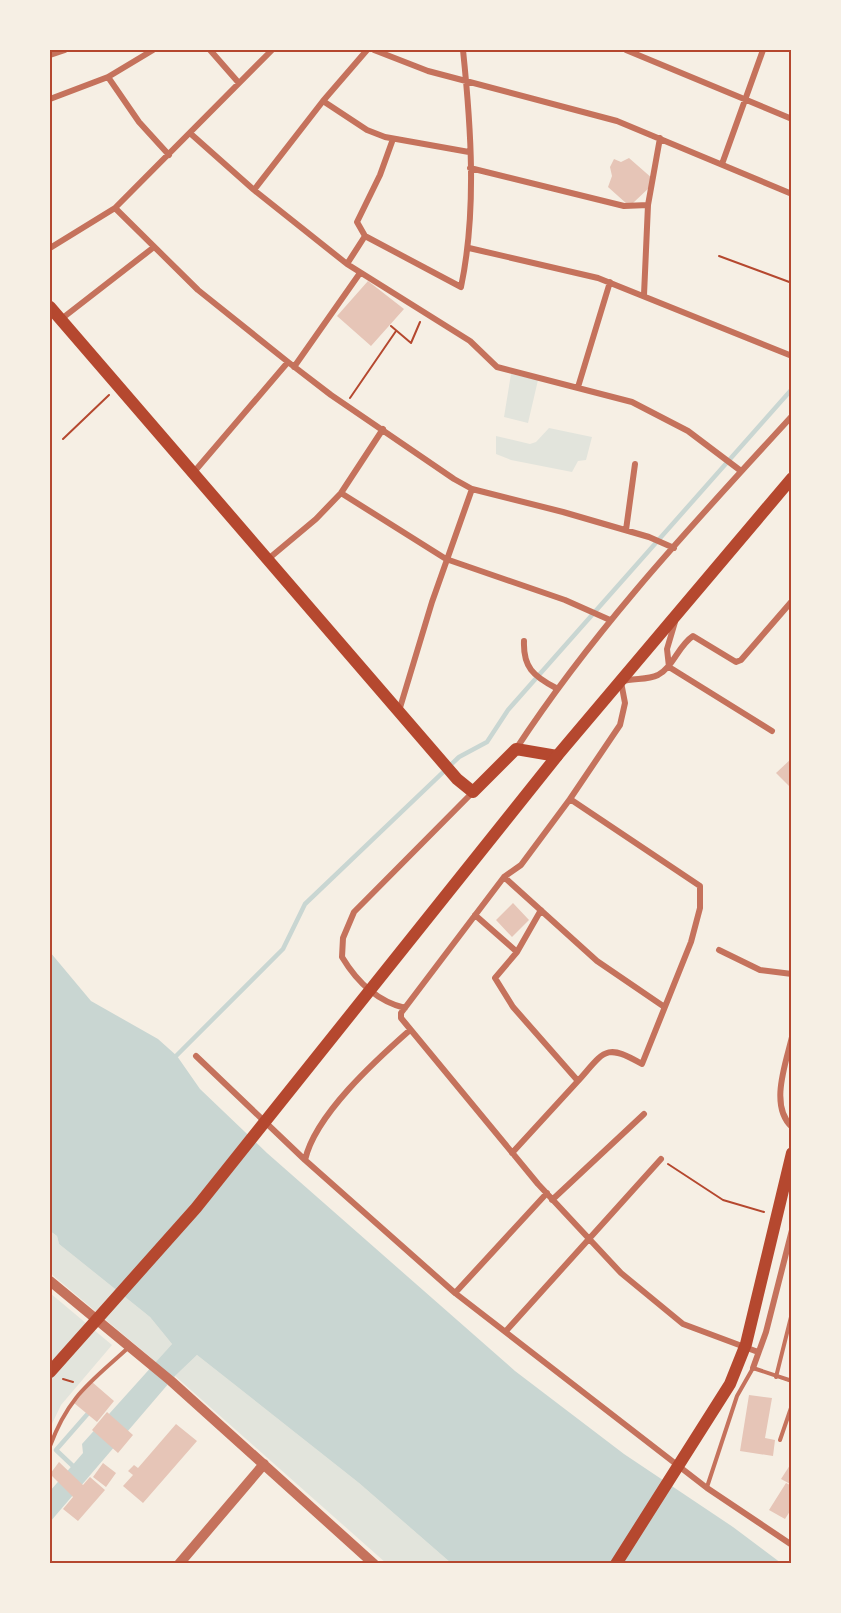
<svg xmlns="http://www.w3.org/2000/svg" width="841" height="1613" font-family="'Golos Text',sans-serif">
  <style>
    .green { fill: #e2e4dc }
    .water { fill: #c9d6d2 }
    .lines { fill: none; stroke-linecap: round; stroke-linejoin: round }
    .stream { stroke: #c9d6d2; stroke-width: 4.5 }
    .building { fill: #e6c5b7 }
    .path { stroke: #b5482f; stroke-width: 2 }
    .service { stroke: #c5725c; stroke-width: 4 }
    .minor { stroke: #c5725c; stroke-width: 6 }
    .tertiary { stroke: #c5725c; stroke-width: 10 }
    .secondary { stroke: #b5482f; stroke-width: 12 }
    .primary { stroke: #b5482f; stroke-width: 12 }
    .neatline { fill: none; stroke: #b5482f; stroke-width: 2 }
  </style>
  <rect width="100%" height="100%" fill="#f6efe4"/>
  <path class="green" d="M511,374L538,380L528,423L504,417Z
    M549,428L592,437L586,460L578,461L572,472L511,460L496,454V436L530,444L536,442Z
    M50,1231L57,1236L59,1244L150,1317L172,1344L156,1362L50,1273Z
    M50,1293L112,1345L61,1405L50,1428Z
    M197,1355L359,1483L451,1563H386L175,1376Z"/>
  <path class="water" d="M50,952L91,1001L158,1039L177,1056L200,1089L267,1153L515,1371L624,1454L733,1527L781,1563H451L359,1483L197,1355L175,1376L50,1522V1491L83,1453L82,1444L172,1344L150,1317L59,1244L57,1236L50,1231Z"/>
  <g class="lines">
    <path class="stream" d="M172,1060L283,949L305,904L459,757L487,742L508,710L792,389
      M75,1468L56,1450L91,1410"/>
  </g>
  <path class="building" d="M629,158L653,179L651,186L633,203L627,204L608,187L612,176L610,167L614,159L621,162Z
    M368,281L404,309L371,346L337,316Z
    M792,758V789L776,773Z
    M513,903L529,920L512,937L496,920Z
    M92,1382L114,1401L97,1422L74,1403Z
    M749,1395L772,1398L765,1438L775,1440L773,1456L740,1451Z
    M107,1412L133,1435L118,1453L92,1430Z
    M176,1424L197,1441L143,1503L123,1486L133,1475L128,1471L134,1465L138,1468Z
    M59,1462L83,1485L90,1477L105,1490L78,1521L63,1509L73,1497L50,1474Z
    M792,1462V1485L781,1479Z
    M103,1463L116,1473L106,1487L93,1477Z
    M786,1483L792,1486V1508L785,1519L769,1510Z"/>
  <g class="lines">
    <path class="path" d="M719,256L792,283
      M391,326L411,343L420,322
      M350,398L396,331
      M63,439L109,395
      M668,1164L723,1200L764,1212
      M63,1379L73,1382"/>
    <path class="service" d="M776,1377L792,1313
      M780,1440L792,1405
      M50,1446C69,1395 90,1383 129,1347
      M707,1487L737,1396L753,1368L792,1381"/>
    <path class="minor" d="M210,50L238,82
      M374,50L428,71L617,121L792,194
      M626,50L792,119
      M50,55L65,50
      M108,77L139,122L169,155
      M50,99L108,77L153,50
      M323,101L367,130L385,137L469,152
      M191,134L254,190L347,264L470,341L497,367L632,402L688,431L741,471
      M722,164L763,50
      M470,168L624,206L648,205L644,295
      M254,190L323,101L367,50
      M648,205L660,138
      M115,208L198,290L288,362L331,395L454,479L472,489L563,512L649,537L674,548
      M365,236L357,222L380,175L393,139
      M50,248L115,208L272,50
      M469,248L598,278L792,356
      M347,264L365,236L461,287C477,211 471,127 463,50
      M60,320L154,247
      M294,367L360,273
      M578,387L610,282
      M194,472L288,362
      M341,493L446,559L565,600L610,620
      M626,530L635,464
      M267,560L316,519L341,493L383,429
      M524,641C523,667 533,676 556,688
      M669,667L772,731
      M669,667L667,649L675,622
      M399,711L432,602L472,489
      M516,749C595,628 694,523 792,416
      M570,799L700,886V908L691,942L642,1064C605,1042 604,1052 578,1081
      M504,877L597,961L663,1006
      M475,915L517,952
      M719,950L760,970L792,974
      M405,1008C376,1001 357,982 342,957L343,938L354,912L473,792
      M410,1030C376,1060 315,1115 305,1160L455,1293L707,1488L792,1545
      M792,1037C786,1063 769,1106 792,1127
      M196,1056L305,1160
      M512,1153L578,1081L513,1007L495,978L517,952L541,910
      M552,1200L644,1114
      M455,1293L547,1193
      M506,1331L661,1159
      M758,1352L683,1324L621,1273L538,1184L401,1018V1013L504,877L521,865L570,799L620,725L625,703L621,682C632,677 646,681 658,675C674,666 678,646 693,636L736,662L741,660L792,601
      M753,1368L766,1332L792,1230"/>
    <path class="tertiary" d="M50,1281L171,1381L374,1564
      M179,1564L264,1464"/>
    <path class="secondary" d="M50,307L457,779L473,792L516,749L557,756"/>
    <path class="primary" d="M50,1372L196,1208L557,756L792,478
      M616,1564L730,1384L746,1344L792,1153"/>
  </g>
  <rect width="841" height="1613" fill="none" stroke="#f6efe4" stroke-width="102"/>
  <rect x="51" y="51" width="739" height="1511" class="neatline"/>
</svg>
